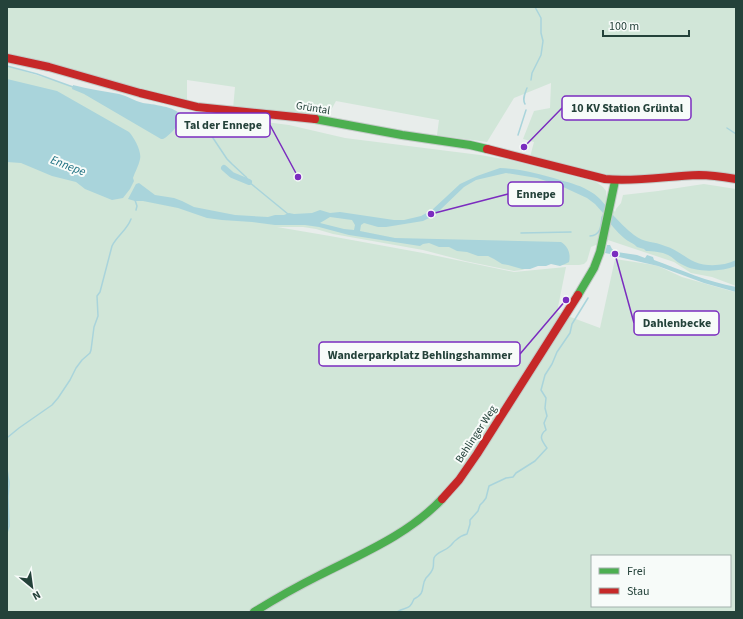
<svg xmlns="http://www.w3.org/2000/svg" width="743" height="619" font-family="'Source Sans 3',sans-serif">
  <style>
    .green { fill: #d1e6d8; fill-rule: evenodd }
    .water { fill: #a9d4db; fill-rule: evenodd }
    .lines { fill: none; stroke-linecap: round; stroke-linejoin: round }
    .stream { stroke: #a9d4db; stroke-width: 1.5 }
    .canal { stroke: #a9d4db; stroke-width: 6 }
    .fast-casing { stroke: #c3cbc8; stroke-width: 10 }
    .jam-casing { stroke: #c3cbc8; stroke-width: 10 }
    .fast { stroke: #4caf50; stroke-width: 8 }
    .jam { stroke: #c62828; stroke-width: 8 }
    .labels { text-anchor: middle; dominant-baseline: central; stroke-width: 4; stroke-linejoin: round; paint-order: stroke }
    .street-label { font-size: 11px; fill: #24423a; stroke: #f7fbf9 }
    .water-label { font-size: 12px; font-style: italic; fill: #1c6f80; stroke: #f7fbf9 }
    .leader { fill: none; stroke: #7b2cbf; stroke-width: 1.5 }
    .callout-dot { fill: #7b2cbf; stroke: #f7fbf9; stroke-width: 1.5 }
    .callout { fill: #f7fbf9; stroke: #7b2cbf; stroke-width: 1.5 }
    .callout-label { font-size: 12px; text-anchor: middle; font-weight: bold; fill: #24423a }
  </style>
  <rect width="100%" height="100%" fill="#e8edeb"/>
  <path class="green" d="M7,7H736V177L701,172L656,174L615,177L571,168L530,157L534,142L523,139L534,111L550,108L551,83L514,98L487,142L437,135L439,120L336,101L326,119L233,109L235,87L187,80V103L7,57Z
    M7,66L85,90L174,112L216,117L235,121L265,122L289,125L345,138L480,155L509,160L596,182L603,187L606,191L607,201L615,212L616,209L621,203L623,195L658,191L697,185L704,184L736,189V286L712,277L691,273L674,262L608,240L591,247L587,261L584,264L579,265H562L556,261L533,266L522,270L514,271L465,261L423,250L333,234L316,229L303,227H277L330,236L423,253L514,272L566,267L557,312L600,328L615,259L648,264L658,266L682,277L731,291L736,292V612H7ZM592,556H730V606H592Z"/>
  <path class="water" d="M7,79L57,91L129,132C134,137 142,152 140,159C139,165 135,172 133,178L134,181L130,189L123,198L112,200L85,189L76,182L52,176L21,163L7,162Z
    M73,85C88,89 104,91 119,94C128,96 134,101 143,103C150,104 178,107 180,115C183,122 169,136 163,139H161L84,94L72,89Z
    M500,168C521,169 540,174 560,180C571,183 582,186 591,192C600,197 606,206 612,214C619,221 626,229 634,235C644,243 654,241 665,246C676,249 684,257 695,262C707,267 724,266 736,260V266C720,272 696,273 681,264C676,262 673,257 668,255C662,252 653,251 646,251L644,249L637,247C634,243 628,242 624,238C617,232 610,224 605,216L602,217L603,213L595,204L587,198L561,186L537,178L506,173L476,180L469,184L464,187L438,212L433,216L423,221L386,227H378L364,223L361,225L360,231L395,238L561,242C568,246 571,254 569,262L565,264L560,266L551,264L546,266H538L530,269H522L508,265L502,264L494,259L488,256H478L467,252L457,251L449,247H439L429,243L423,244L420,246L349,235L319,227L305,225H275L252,222L222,220L207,218L178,208L143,201H135L128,199L136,184L139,183L155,195L174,198L182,201L194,207L235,215L268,217L275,215H284L289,213L294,214L312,213L320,210L330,213L340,212L394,220H404L421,216L432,210L460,184L477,176ZM330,217L352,220L355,225L354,230L344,229L320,223V224V223Z
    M607,245H610L612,249L617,252L637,255L645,258L647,255L653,257L654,260C681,270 708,282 736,287V292L704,283L658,266L619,257L614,258L610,256V254L605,253Z"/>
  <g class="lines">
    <path class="stream" d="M7,66L37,74L73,87
      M531,80L532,73L541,55L543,41L541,33V18L535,7
      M525,104C522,99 525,93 527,88
      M207,121L211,135L227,159L232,164L246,177L249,182L288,214
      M727,128L736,134
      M518,135L526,110
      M135,200L137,206L136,210
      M521,233L571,232
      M590,236C601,235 601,226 602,217
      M8,437L19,428L52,405L58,398L70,380L76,368L82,360L90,353L91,350L94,327L98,316L97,296L100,292L112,246C117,236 127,230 131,219
      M7,533L9,526L8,497L9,483L7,469
      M397,612C407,606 409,611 414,599C427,593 420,586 426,578C429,575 432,572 433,568C434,565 433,561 434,558C436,552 445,551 449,547C452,545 453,542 456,540C459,537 463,535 467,534L470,524V520L478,511L480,505L483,502L486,498L489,486L506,478L513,477L516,473L535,461L547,448C542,441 538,436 546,430L544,423L547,416L545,408L546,398L541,390L545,375L552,364L557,352L570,333L572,324L588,298"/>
    <path class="canal" d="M224,168L232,175L249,182"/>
    <defs>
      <path id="fast" d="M315,119L402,135L470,145L487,149
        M578,295L594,268L600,252L615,181
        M254,612C275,599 296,587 318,576C361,554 408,535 442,499"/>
      <path id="jam" d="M7,58L49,67L140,93L197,107L315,119
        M487,149L605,179C637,182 667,176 699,175C711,175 724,177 736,179
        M442,499L459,480L477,454L578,295"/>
    </defs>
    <use href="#fast" class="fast-casing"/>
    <use href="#jam" class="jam-casing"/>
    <use href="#fast" class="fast"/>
    <use href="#jam" class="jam"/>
  </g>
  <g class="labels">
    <g class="street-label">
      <text transform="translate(313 108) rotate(9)">Grüntal</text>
      <text transform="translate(476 434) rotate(-57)">Behlinger Weg</text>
    </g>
    <g class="water-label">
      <text transform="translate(68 166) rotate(21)">Ennepe</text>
    </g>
  </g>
  <path class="leader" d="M524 147L562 108M298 177L270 125M431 214L508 194M615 254L634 323M566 300L520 354"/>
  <g class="callout-dot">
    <circle cx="524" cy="147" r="4"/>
    <circle cx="298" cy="177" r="4"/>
    <circle cx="431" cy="214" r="4"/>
    <circle cx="615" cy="254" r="4"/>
    <circle cx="566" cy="300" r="4"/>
  </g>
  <g class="callout">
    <rect x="562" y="96" width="129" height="24" rx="4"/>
    <rect x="176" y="113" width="94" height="24" rx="4"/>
    <rect x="508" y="182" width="55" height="24" rx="4"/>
    <rect x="634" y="311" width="85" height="24" rx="4"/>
    <rect x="319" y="342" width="201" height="24" rx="4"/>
  </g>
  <g class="callout-label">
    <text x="627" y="112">10 KV Station Grüntal</text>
    <text x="223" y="129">Tal der Ennepe</text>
    <text x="536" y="198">Ennepe</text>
    <text x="677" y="327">Dahlenbecke</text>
    <text x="420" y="359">Wanderparkplatz Behlingshammer</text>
  </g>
  <rect width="743" height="619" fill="none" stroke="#24423a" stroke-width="16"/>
  <rect x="591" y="555" width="140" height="52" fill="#f7fbf9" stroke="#a3b1ad"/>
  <rect x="599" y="568" width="20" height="6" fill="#4caf50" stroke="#a3b1ad"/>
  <text x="627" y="575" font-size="12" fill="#24423a">Frei</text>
  <rect x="599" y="588" width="20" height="6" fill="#c62828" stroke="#a3b1ad"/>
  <text x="627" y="595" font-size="12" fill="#24423a">Stau</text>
  <g transform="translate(32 587) rotate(151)" stroke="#f7fbf9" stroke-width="3" paint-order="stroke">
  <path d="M0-3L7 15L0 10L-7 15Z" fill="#24423a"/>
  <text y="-6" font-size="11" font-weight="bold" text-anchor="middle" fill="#24423a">N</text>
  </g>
  <path d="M603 30v6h86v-6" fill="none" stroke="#24423a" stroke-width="2"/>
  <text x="609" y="30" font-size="12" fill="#24423a" stroke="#f7fbf9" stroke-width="3" paint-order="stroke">100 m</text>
</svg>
